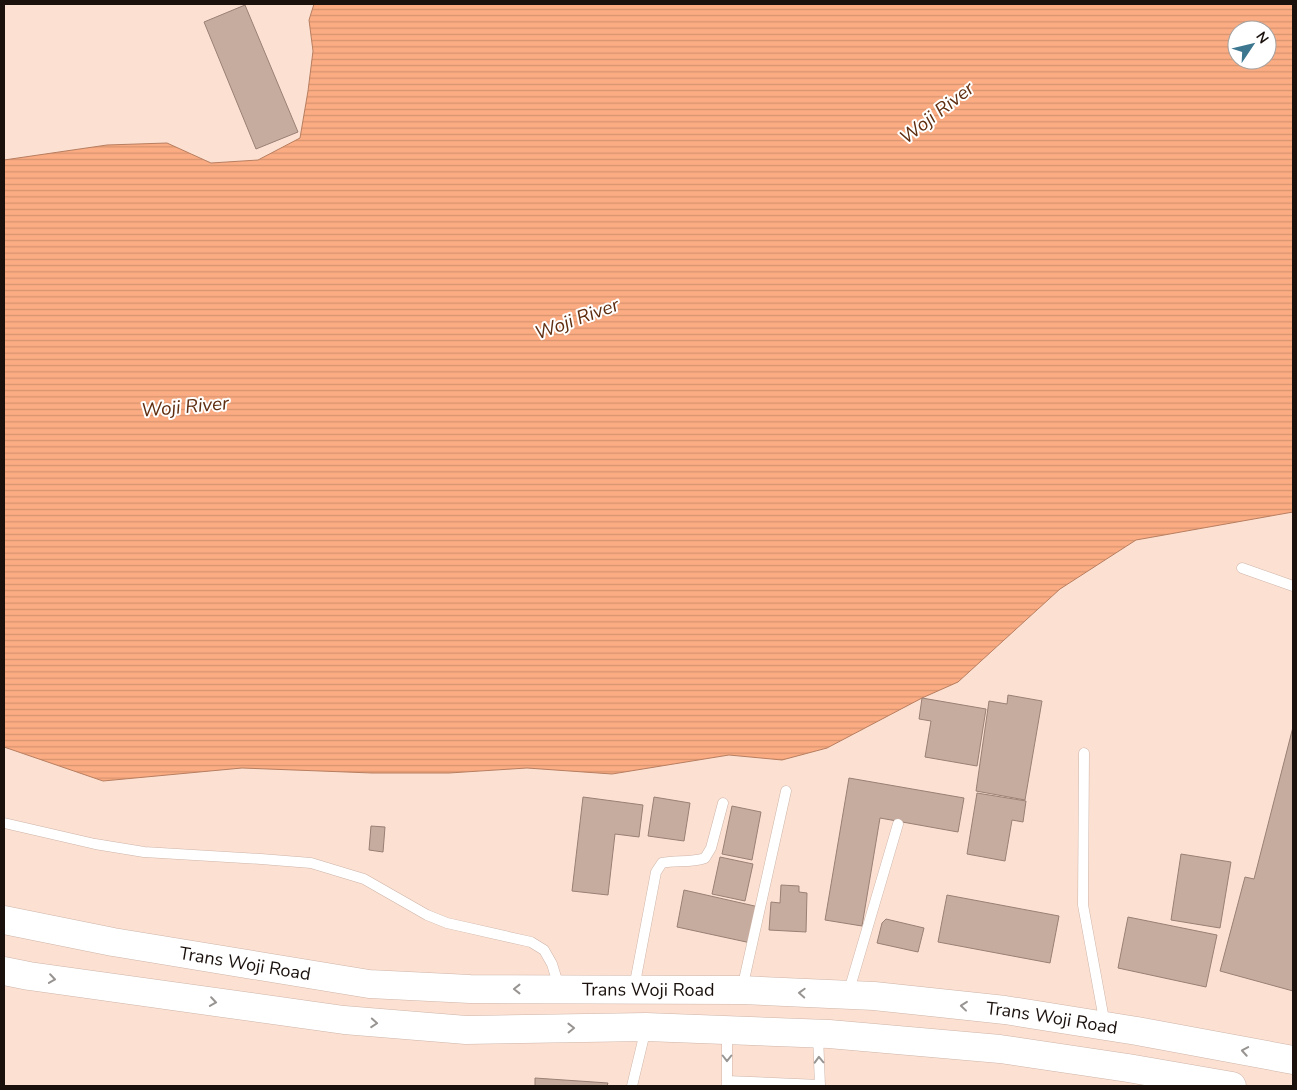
<svg xmlns="http://www.w3.org/2000/svg" width="1297" height="1090" font-family="'Nunito Sans',sans-serif">
  <style>
    .water { fill: url(#water-rules); stroke: #b87e60; fill-rule: evenodd }
    .building { fill: #c6ac9f; stroke: #998074 }
    .lines { fill: none; stroke-linecap: round; stroke-linejoin: round }
    .service-casing { stroke: #ceb4a7; stroke-width: 11 }
    .secondary-casing { stroke: #ceb4a7; stroke-width: 29 }
    .service { stroke: #fff; stroke-width: 10 }
    .secondary { stroke: #fff; stroke-width: 28 }
    .oneway { stroke: #989492 }
    .labels { text-anchor: middle; dominant-baseline: central; stroke-width: 4; stroke-linejoin: round; paint-order: stroke }
    .street-label { font-size: 18px; fill: #1a110d; stroke: #fff }
    .water-label { font-size: 19px; font-style: italic; fill: #602e10; stroke: #fff }
  </style>
  <defs>
    <pattern id="water-rules" width="6" height="5" patternUnits="userSpaceOnUse" patternTransform="scale(1.25)"><rect width="6" height="5" fill="#fbac83"/><path d="M0 2.5h6" fill="none" stroke="#d79370"/></pattern>
  </defs>
  <rect width="100%" height="100%" fill="#fce1d3"/>
  <path class="water" d="M314,4H1293V512L1136,540L1060,589L958,682L922,698L827,748L782,760L729,755L612,774L527,768L449,773H372L242,768L103,781L4,747V160L107,145L167,143L211,163L258,160L300,138L308,91L313,51L309,20ZM1237,30H1267V60H1237Z"/>
  <path class="building" d="M245,5L298,132L256,149L204,22Z
    M1008,695L1042,701L1025,800L976,791L989,701L1007,704Z
    M922,698L986,709L977,766L925,757L931,721L919,719Z
    M1293,727V991L1220,971L1245,877L1254,879Z
    M849,778L964,798L958,832L880,818L862,926L825,920Z
    M977,793L1026,801L1023,822L1012,820L1005,861L967,854Z
    M583,797L643,805L639,837L615,834L608,895L572,891Z
    M654,797L690,803L684,841L648,836Z
    M732,806L761,812L752,860L722,854Z
    M371,826L385,827L383,852L369,850Z
    M1181,854L1231,862L1220,928L1171,920Z
    M720,857L753,864L745,901L712,894Z
    M781,885L799,886V892L807,893L806,932L769,930L771,902L780,903Z
    M684,890L759,907L751,943L677,927Z
    M947,895L1059,916L1050,963L938,942Z
    M1128,917L1217,935L1206,987L1118,968Z
    M886,919L924,928L918,952L877,943L882,923Z
    M535,1078L608,1083L607,1086H535Z"/>
  <g class="lines">
    <defs>
      <path id="service" d="M1242,568L1293,586
        M1084,753L1083,905L1105,1025
        M4,823L95,844L144,852L261,859L311,863L364,879L427,915L447,923L531,942L544,950L552,964L559,987
        M634,988L656,872L662,863C676,860 691,863 705,858L711,848L723,803
        M742,989L786,791
        M848,994L898,824
        M818,1035L820,1086
        M727,1081L820,1085
        M632,1086L646,1028
        M727,1086V1031"/>
      <g id="secondary">
        <path id="s1" d="M4,920L113,942L369,984L470,989L742,990L874,996L1005,1010L1137,1031L1293,1060"/>
        <path d="M4,971L29,976L344,1020L466,1030L646,1027L829,1034L1000,1049L1128,1068L1232,1086"/>
      </g>
    </defs>
    <use href="#service" class="service-casing"/>
    <use href="#secondary" class="secondary-casing"/>
    <use href="#service" class="service"/>
    <use href="#secondary" class="secondary"/>
  </g>
  <defs><path id="oneway-chevron" d="M-2-3.5L2.5 0L-2 3.5" fill="none" stroke-width="1.6" stroke-linecap="round" stroke-linejoin="round" transform="scale(1.25)"/></defs>
  <g class="oneway">
    <use href="#oneway-chevron" transform="translate(52 979) rotate(8)"/>
    <use href="#oneway-chevron" transform="translate(517 989) rotate(-180)"/>
    <use href="#oneway-chevron" transform="translate(802 993) rotate(-177)"/>
    <use href="#oneway-chevron" transform="translate(213 1002) rotate(8)"/>
    <use href="#oneway-chevron" transform="translate(964 1006) rotate(-174)"/>
    <use href="#oneway-chevron" transform="translate(374 1023) rotate(4)"/>
    <use href="#oneway-chevron" transform="translate(571 1028) rotate(-1)"/>
    <use href="#oneway-chevron" transform="translate(1245 1051) rotate(-170)"/>
    <use href="#oneway-chevron" transform="translate(727 1058) rotate(90)"/>
    <use href="#oneway-chevron" transform="translate(819 1060) rotate(-92)"/>
  </g>
  <g class="labels">
    <g class="street-label">
      <text stroke="none"><textPath href="#s1" startOffset="245">Trans Woji Road</textPath></text>
      <text stroke="none"><textPath href="#s1" startOffset="650">Trans Woji Road</textPath></text>
      <text stroke="none"><textPath href="#s1" startOffset="1055">Trans Woji Road</textPath></text>
    </g>
    <g class="water-label">
      <text transform="translate(937 113) rotate(-38)">Woji River</text>
      <text transform="translate(577 319) rotate(-20)">Woji River</text>
      <text transform="translate(185 407) rotate(-5)">Woji River</text>
    </g>
  </g>
  <rect width="1297" height="1090" fill="none" stroke="#1a110d" stroke-width="10"/>
  <g transform="translate(1252 45) rotate(55)"><circle r="24" fill="#ffffff" stroke="#a3a09e"/>
  <path d="M0-4L9 19L0 12L-9 19Z" fill="#3c768f"/>
  <text y="-8" font-size="14" font-weight="bold" text-anchor="middle" fill="#1a110d">N</text>
  </g>
</svg>
